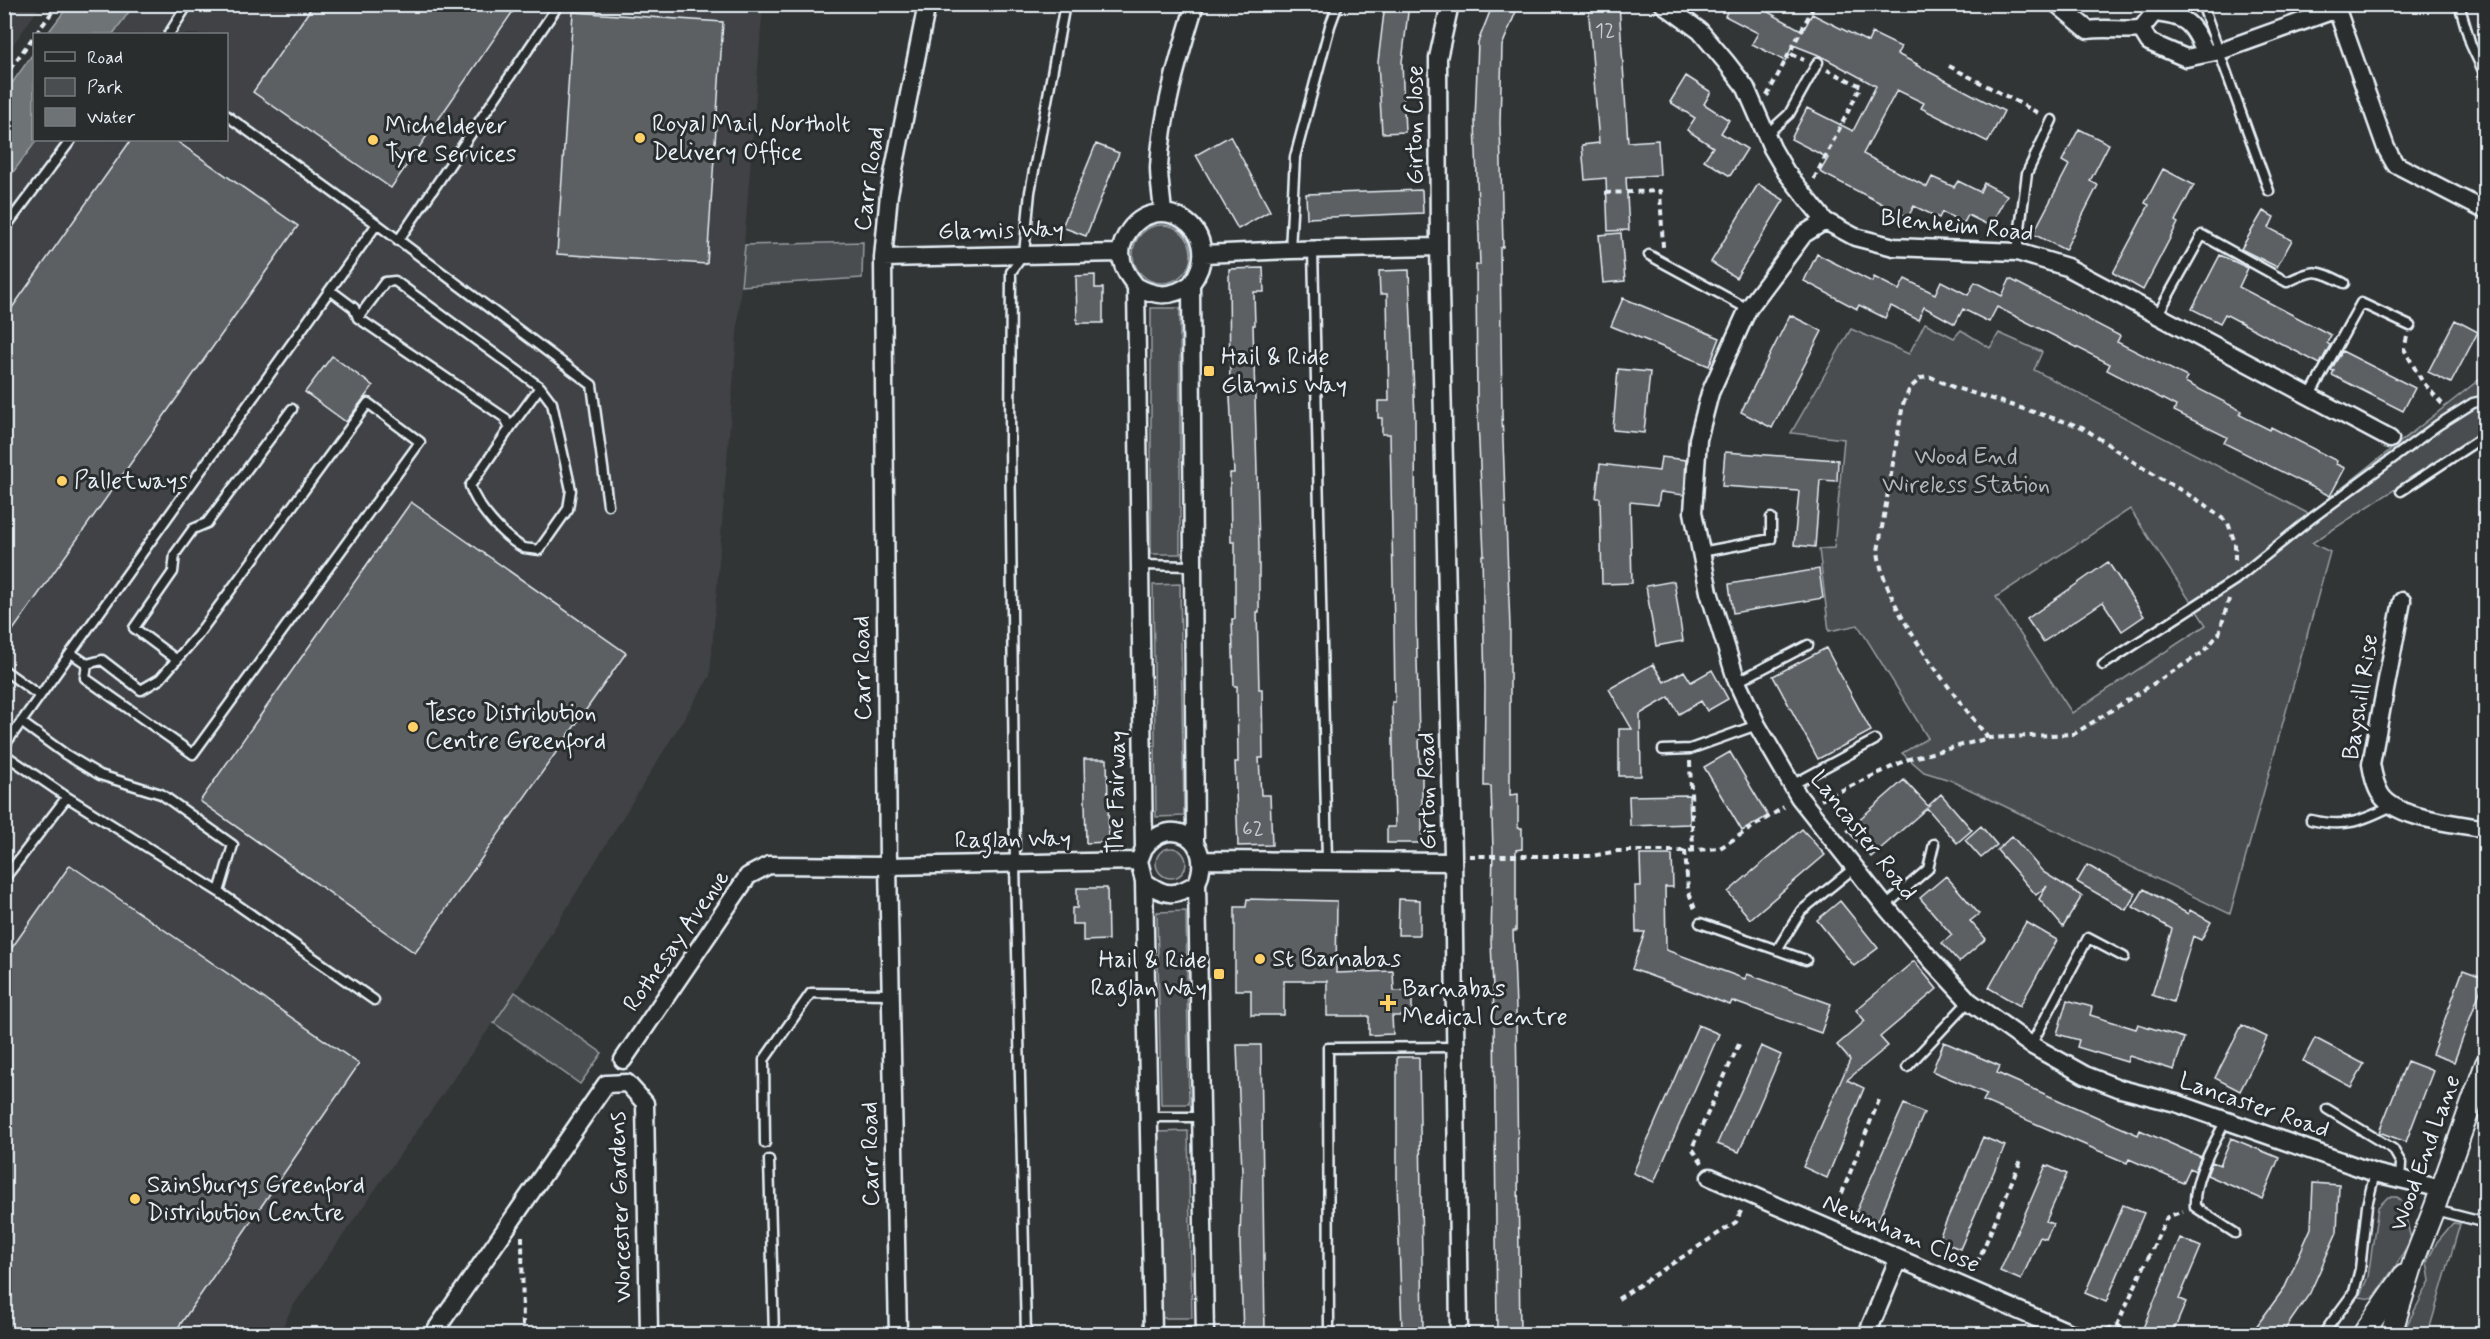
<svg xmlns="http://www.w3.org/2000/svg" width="2490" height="1339" font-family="Mynerve,sans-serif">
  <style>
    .built { fill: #3f4244 }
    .green { fill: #494d4f; stroke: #989fa4; stroke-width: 1.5; fill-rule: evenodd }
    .water { fill: #6e7376; stroke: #9fa5aa; stroke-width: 1.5 }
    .building { fill: #5c6063; stroke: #e8f1f8; stroke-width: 1.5 }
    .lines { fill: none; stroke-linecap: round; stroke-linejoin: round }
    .service-casing { stroke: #e8f1f8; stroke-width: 13 }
    .minor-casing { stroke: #e8f1f8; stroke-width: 21 }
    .tertiary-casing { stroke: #e8f1f8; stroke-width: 24 }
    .path { stroke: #e8f1f8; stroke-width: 4; stroke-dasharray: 6 4.5; stroke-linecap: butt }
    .service { stroke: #2a2d2e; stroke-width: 8 }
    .minor { stroke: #2a2d2e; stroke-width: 16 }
    .tertiary { stroke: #2a2d2e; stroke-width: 20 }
    .poi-dot { fill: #ffd166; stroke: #2a2d2e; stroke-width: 2 }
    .labels { text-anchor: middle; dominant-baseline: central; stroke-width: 6; stroke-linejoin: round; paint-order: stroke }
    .number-label { font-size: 21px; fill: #c5cdd3 }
    .poi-label { font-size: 24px; fill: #e8f1f8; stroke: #2a2d2e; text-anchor: start }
    .street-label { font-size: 24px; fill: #e8f1f8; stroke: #2a2d2e }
    .park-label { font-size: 24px; fill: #b0b8bd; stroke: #2a2d2e }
  </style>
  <rect width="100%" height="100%" fill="#323536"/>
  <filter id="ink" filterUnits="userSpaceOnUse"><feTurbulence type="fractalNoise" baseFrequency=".0167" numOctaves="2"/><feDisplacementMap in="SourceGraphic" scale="12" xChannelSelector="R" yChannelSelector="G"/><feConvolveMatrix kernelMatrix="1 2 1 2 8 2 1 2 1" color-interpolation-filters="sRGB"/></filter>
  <g filter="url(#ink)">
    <path class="built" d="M5,5H41L5,56Z
      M134,5H763L710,676L515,992L293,1306L279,1334H5L4,183L37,140H226V34H113Z"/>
    <path class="green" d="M1133 254a29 29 0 1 1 58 0a29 29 0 1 1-58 0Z
      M863,242L862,278L741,286L745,245Z
      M1151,308H1180V554H1151Z
      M1925,323L1954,338L1961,330L1990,348L1999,333L2042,352L2034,370L2309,514L2485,375V431L2312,543L2330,552L2230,914L1950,780L1924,772L1902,753L1928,738L1858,625L1829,631L1819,549L1834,548L1844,439L1791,433L1851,329L1909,354ZM2130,509L2206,625L2072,713L1996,597Z
      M1180,584L1184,816L1156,817L1153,585Z
      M1156 863a15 15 0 1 1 30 0a15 15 0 1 1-30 0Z
      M1186,911L1189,1104H1161L1157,912Z
      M515,992L602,1053L580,1084L494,1023Z
      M1188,1131L1192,1318H1162L1158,1132Z
      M2388,1197H2397L2402,1202L2411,1239L2395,1267L2372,1299L2359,1297L2368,1277L2378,1207Z
      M2453,1223L2460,1224L2428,1334H2402L2430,1281L2427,1262L2437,1242Z"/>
    <path class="water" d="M69,5V4L134,5L113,34H47Z
      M34,52V140H37L5,183V93Z"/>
    <path class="building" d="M314,4H518L391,188L253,92Z
      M1385,4H1409L1402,62L1405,132L1382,133L1378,62Z
      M1493,4H1519L1502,46L1500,123L1503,247L1500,248L1502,414L1510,627V795L1518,794V828H1522V849L1516,850V931H1513L1516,1008L1520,1335H1497L1494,1012L1491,941L1493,850L1491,786H1484L1485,687L1482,555H1484L1477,399L1476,265H1480L1475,121L1478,42Z
      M1588,4H1619L1628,142L1658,140L1660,175L1626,177L1629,230L1608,231L1606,178L1585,180L1582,145L1599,143Z
      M1731,4H1772L1768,12L1803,31L1812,14L1868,42L1872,33L1901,47L1897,54L1917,64L1916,65L2004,111L1988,142L1921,108L1924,103L1897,90L1863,154L1927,187L1932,177L1954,187L1958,181L1980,192L1984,183L2007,195L1990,226L1968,215L1964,223L1942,212L1939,218L1914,206L1908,217L1820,172L1828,158L1791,139L1807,108L1853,131L1876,86L1821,56L1793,45L1785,61L1752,44L1758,33L1725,16Z
      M573,12L723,22L707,264L557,254Z
      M1686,76L1711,92L1704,104L1729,120L1721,133L1747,149L1730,176L1704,160L1713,147L1687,130L1695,118L1670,102Z
      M2079,129L2109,144L2090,181L2098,185L2065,250L2033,234L2069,165L2062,161Z
      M1230,136L1270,211L1238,229L1196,155Z
      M131,140H175L298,226L4,643V319Z
      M1096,144L1119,153L1086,236L1062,227Z
      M2163,169L2194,185L2175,221L2178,223L2143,290L2113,273L2149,205L2145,203Z
      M1758,184L1784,200L1736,278L1711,262Z
      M1422,190L1423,213L1307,218L1306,194Z
      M2263,211L2274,217L2269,228L2292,240L2277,267L2241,249Z
      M1621,233L1625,281L1603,283L1599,235Z
      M1817,254L1872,282L1874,277L1899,290L1905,279L1935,294L1941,281L1968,295L1975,282L2002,296L2010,279L2120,336L2117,342L2187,377L2185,382L2242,411L2240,415L2270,430L2271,427L2337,461L2336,464L2345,468L2330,496L2224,443L2227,437L2174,411L2176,406L2107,370L2110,364L1997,307L1989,322L1963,309L1955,324L1924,307L1918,320L1891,306L1885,318L1859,305L1857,309L1804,281Z
      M2220,255L2248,268L2239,287L2331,335L2327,343L2330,345L2320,364L2225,314L2220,323L2192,309Z
      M1263,268L1264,292H1254L1255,325H1253L1259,546V612H1257L1259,689H1262L1263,758H1259L1261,795H1270L1272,845L1238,846L1235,762H1238L1237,686H1234L1232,619H1235V542H1231L1230,473H1234L1230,397L1229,269Z
      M1409,270L1415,419L1416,622L1420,773H1422V843H1387V827H1395L1392,702H1395L1394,629L1390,434H1382V418H1378V401H1389L1387,294H1380L1379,271Z
      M1095,275V288H1103V323H1077L1076,276Z
      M1623,298L1720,338L1709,366L1611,326Z
      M1790,315L1822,331L1772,428L1741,412Z
      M2455,320L2478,332L2451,383L2428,372Z
      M2342,351L2415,388L2403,411L2332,375L2334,371L2331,370Z
      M332,356L373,386L346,422L305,392Z
      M1618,369L1650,372L1644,433L1613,430Z
      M1725,452L1838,460L1837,481L1820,480L1815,547L1794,545L1799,491L1722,486Z
      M1661,457L1686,460L1684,495L1660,492L1658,505L1630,502L1632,583L1602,584L1600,498H1596L1600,464L1659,471Z
      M411,502L626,653L415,953L200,801Z
      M2108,562L2144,616L2122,631L2103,602L2043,642L2027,619Z
      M1819,569L1823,598L1733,613L1729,584Z
      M1674,581L1683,641L1656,646L1646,586Z
      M1826,648L1871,731L1818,759L1773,676Z
      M1653,664L1664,682L1684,671L1691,682L1712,670L1728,699L1707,711L1701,701L1679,714L1669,697L1640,714L1641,776H1619V729H1632L1609,689Z
      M1730,752L1768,816L1742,831L1704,767Z
      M1084,759H1107L1109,842L1086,843Z
      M1904,780L1928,806L1941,794L1972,830L1957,843L1927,808L1871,857L1847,830Z
      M1689,795L1690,824L1630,826L1629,796Z
      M1981,826L1997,845L1981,858L1965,840Z
      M1802,829L1825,855L1750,919L1728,892Z
      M2012,836L2043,872L2082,896L2063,927L2039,899L2047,886L2036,895L1997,850Z
      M1640,855H1672L1673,887H1665L1666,950L1745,979L1747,974L1831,1004L1821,1033L1732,1001L1730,1005L1632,969L1645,932H1636L1635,886H1641Z
      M70,865L359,1064L173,1335H4V959Z
      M2087,865L2136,893L2126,910L2077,882Z
      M1946,876L1979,914L1970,921L1986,939L1959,962L1942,943L1952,935L1920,898Z
      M1077,888H1107L1108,940L1083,941V924H1072V908H1077Z
      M2144,889L2188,914L2190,910L2211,922L2201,940L2193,936L2173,1002L2152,995L2172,929L2133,907Z
      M1247,899L1337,901L1336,973L1393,971L1394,991L1412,990V1016H1392L1393,1034L1369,1035V1016H1327V981H1284V1015H1251V990H1235V907H1246Z
      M1399,899L1420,900V935H1398Z
      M1840,901L1878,948L1854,966L1817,920Z
      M2026,922L2057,940L2020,1006L1989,988Z
      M1914,961L1937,989L1880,1037L1888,1046L1847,1080L1864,1088L1827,1178L1803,1167L1850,1060L1837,1045L1865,1021L1856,1010Z
      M2463,970L2485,978L2454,1062L2432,1054Z
      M2067,1000L2092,1007L2090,1015L2136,1029L2138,1024L2184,1038L2174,1070L2129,1056L2127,1062L2077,1047L2079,1040L2057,1034Z
      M1698,1025L1719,1034L1654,1182L1633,1173Z
      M2242,1025L2267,1037L2240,1091L2215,1078Z
      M2315,1038L2364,1064L2351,1087L2303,1061Z
      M1944,1042L2000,1066L1997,1073L2138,1135L2140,1130L2201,1157L2195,1171L2190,1168L2183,1183L2129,1159L2127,1163L1983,1101L1987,1094L1932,1071Z
      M1237,1045H1261L1265,1335H1243L1240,1241L1242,1172Z
      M1761,1046L1781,1055L1739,1152L1717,1144Z
      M1397,1057H1419L1423,1330H1402L1397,1182Z
      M2407,1061L2433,1071L2406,1142L2379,1132Z
      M1904,1104L1924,1113L1878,1221L1856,1212Z
      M1983,1137L2005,1146L1960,1249L1938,1240Z
      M2231,1138L2279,1158L2262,1199L2207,1175L2212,1162L2220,1165Z
      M2046,1165L2067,1174L2046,1221L2053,1224L2046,1239L2040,1237L2021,1280L2000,1271Z
      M2313,1183L2339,1185L2337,1232L2310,1293L2281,1335H2250L2285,1287L2311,1228Z
      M2123,1205L2144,1213L2106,1302L2085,1293Z
      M2180,1238L2201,1247L2179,1299L2186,1302L2172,1335H2160L2143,1328Z"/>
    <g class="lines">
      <defs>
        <path id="service" d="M2202,4L2269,191
          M2459,4L2471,45L2486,77
          M4,12L10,4
          M169,34L188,4
          M226,115L377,224
          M1767,134L1789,114L1818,62
          M4,229L71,140
          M398,241L559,4
          M1313,249L1327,860
          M1290,250L1295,157L1330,26L1338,4
          M2017,252L2027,173L2052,120
          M1649,255L1748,309
          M330,290L354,308L358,318L505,418L510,428L470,486C477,507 504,538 524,548C528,549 534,549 539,550L568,509L571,490L552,403L540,387L395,281L385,282L358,318
          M2158,314L2202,235L2287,282C2315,269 2316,269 2344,283
          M2310,395L2361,303L2410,326
          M510,428L540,387
          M2401,491L2486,435
          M1701,552L1771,539V518
          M1140,565L1193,566
          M71,653L87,664L102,660L141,690L160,679L197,636L368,403L420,442L193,754L85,678L87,664
          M177,660L134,628L173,572L175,554L193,529L207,523L292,409
          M2103,665L2235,580L2312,518L2438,425L2473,403L2486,400
          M4,670L40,696
          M1737,682L1808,645
          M21,722L65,754L100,775L161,794L233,845L219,892
          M4,730L12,735L4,746
          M12,735L377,224L592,385L608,505
          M1663,750L1690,749L1757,725
          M4,754L67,797L219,892L374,1000
          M1792,785L1875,740
          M2311,820C2346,828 2362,821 2392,806
          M4,879L67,797
          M1885,906L1928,869L1934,844
          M1700,923L1806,960
          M1777,950L1801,911L1854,868
          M2031,1045L2088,938L2124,957
          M1907,1067L1969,1001
          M2327,1109L2393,1149L2401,1163L2400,1180
          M1149,1117H1201
          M2226,1120C2213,1146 2193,1178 2195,1207L2235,1233
          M765,1143L764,1060L811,993L891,994
          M769,1160L774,1334
          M2435,1210L2486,1223
          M1153,1333L1205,1332
          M1026,1334L1015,864L1010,440L1011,272L1024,254L1030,192L1065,4
          M1329,1334L1328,1048L1455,1047
          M2323,1334L2354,1292L2360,1269L2367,1205L2375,1173"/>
        <path id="minor" d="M1450,4L1438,58L1439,247L1453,856L1459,1334
          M1663,4L1700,31L1726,62L1746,88L1772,148L1786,172L1825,221L1855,237L1894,247L2017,252L2067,267L2390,439
          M2057,4L2088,30C2107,27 2122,31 2141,29
          M2335,4L2386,148L2395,164L2486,211
          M2206,53C2192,24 2189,16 2154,13L2141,29L2149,42L2186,58L2220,51L2337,9
          M1163,213C1162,198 1159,182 1159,167C1162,111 1179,57 1195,4
          M1825,221L1804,234L1748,309L1710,393L1698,439L1693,512L1709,592L1737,682L1757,725L1799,797L1885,906L1932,961L1969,1001L2031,1045L2085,1075L2121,1089L2176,1103L2375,1173L2442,1189
          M1204,254L1290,250L1439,247
          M883,258L1121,253
          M1136,286C1155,297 1172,298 1191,284
          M2402,601L2371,764C2373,775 2375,786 2381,795C2398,820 2457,823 2486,829
          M1144,848C1172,812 1215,842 1197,883L1205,1334
          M1203,860L1453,862
          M1144,881C1165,897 1175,897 1197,883
          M623,1060L748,876L769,865L888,866L1139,861
          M1710,1177L2073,1334
          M433,1334L606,1084L627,1083L645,1103L649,1334
          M898,1334L888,866L883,258L889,194L927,4
          M1153,1334L1144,881L1139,861L1144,848L1136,286C1125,273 1116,257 1124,240C1150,182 1232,228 1191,284L1195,843
          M1867,1334L1898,1260"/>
        <path id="tertiary" d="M2363,1334L2404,1275
          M2391,1334L2414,1260L2434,1209L2486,1063"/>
      </defs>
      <use href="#service" class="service-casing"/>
      <use href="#minor" class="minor-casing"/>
      <use href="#tertiary" class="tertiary-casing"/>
      <path class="path" d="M36,34L58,4
        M1791,54L1804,60
        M1949,66L2040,114
        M4,77L34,36
        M1767,96L1815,4
        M1814,179L1861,86L1827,70
        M1605,193L1660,191L1663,247
        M2407,337L2404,349L2422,381L2444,406
        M1988,738C1952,691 1884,610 1878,551L1903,404L1910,388L1921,378L1931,377L1953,387L2082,427L2143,468L2206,505L2228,523L2235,543V562
        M1690,761L1693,850
        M1821,800L1909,759L1989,738L2074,734L2202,653L2219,634L2229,599
        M1685,851L1688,890L1696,912
        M1469,856H1592L1617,851H1685L1720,848L1784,807
        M1702,1163L1692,1148L1740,1042
        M1834,1213L1879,1100
        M522,1236L523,1334
        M1973,1273L2021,1160
        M1618,1299L1736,1222L1742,1209
        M2117,1325L2134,1334
        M2097,1334L2117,1325L2167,1217L2183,1211"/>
      <use href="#service" class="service"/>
      <use href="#minor" class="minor"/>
      <use href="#tertiary" class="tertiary"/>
    </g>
  </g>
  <g class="poi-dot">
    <circle cx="640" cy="138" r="6"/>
    <circle cx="373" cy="140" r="6"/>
    <rect x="1203" y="365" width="12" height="12" rx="3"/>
    <circle cx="62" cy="481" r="6"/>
    <circle cx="413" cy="727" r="6"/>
    <circle cx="1260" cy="959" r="6"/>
    <rect x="1213" y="968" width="12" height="12" rx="3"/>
    <path d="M1385 994h6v6h6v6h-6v6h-6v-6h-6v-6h6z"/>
    <circle cx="135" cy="1199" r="6"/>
  </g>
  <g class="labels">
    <g class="number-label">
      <text x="1605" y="31">12</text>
      <text x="1253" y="829">62</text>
    </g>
    <g class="poi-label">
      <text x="652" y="124">Royal Mail, Northolt<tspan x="652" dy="28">Delivery Office</tspan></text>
      <text x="385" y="126">Micheldever<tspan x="385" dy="28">Tyre Services</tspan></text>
      <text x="1221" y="357">Hail &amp; Ride<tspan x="1221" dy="28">Glamis Way</tspan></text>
      <text x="74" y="481">Palletways</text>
      <text x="425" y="713">Tesco Distribution<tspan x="425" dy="28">Centre Greenford</tspan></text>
      <text x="1272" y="959">St Barnabas</text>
      <text x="1207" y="960" text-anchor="end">Hail &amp; Ride<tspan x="1207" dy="28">Raglan Way</tspan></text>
      <text x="1402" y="989">Barnabas<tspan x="1402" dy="28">Medical Centre</tspan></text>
      <text x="147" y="1185">Sainsburys Greenford<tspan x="147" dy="28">Distribution Centre</tspan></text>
    </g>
    <g class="street-label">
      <text transform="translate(1415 125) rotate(-90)">Girton Close</text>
      <text transform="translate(870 179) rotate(-82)">Carr Road</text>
      <text transform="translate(1957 226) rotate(6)">Blenheim Road</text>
      <text transform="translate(1001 231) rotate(-1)">Glamis Way</text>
      <text transform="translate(863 668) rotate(-91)">Carr Road</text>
      <text transform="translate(2361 697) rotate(-81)">Bayshill Rise</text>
      <text transform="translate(1428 791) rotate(-91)">Girton Road</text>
      <text transform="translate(1117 792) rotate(-89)">The Fairway</text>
      <text transform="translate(1863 836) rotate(52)">Lancaster Road</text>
      <text transform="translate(1013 840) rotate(-1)">Raglan Way</text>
      <text transform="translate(677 941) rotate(-55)">Rothesay Avenue</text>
      <text transform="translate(2254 1106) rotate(19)">Lancaster Road</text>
      <text transform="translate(2426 1153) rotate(-70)">Wood End Lane</text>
      <text transform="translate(871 1154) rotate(-91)">Carr Road</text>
      <text transform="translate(621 1207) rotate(-92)">Worcester Gardens</text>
      <text transform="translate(1901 1234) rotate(23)">Newnham Close</text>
    </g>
    <g class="park-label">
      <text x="1966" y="457">Wood End<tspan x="1966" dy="28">Wireless Station</tspan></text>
    </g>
  </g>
  <rect width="2490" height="1339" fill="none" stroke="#2a2d2e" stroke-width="24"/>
  <rect x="12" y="12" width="2466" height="1315" fill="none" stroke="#e8f1f8" stroke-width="2" filter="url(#ink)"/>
  <rect x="33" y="33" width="195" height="108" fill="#2a2d2e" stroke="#767b7f" stroke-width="1.5"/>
  <rect x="45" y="52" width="30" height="9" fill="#2a2d2e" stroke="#767b7f" stroke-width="1.5"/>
  <text x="87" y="63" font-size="18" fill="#e8f1f8">Road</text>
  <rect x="45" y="78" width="30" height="18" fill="#494d4f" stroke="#767b7f" stroke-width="1.5"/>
  <text x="87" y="93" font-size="18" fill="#e8f1f8">Park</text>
  <rect x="45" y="108" width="30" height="18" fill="#6e7376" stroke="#767b7f" stroke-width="1.5"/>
  <text x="87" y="123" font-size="18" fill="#e8f1f8">Water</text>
</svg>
